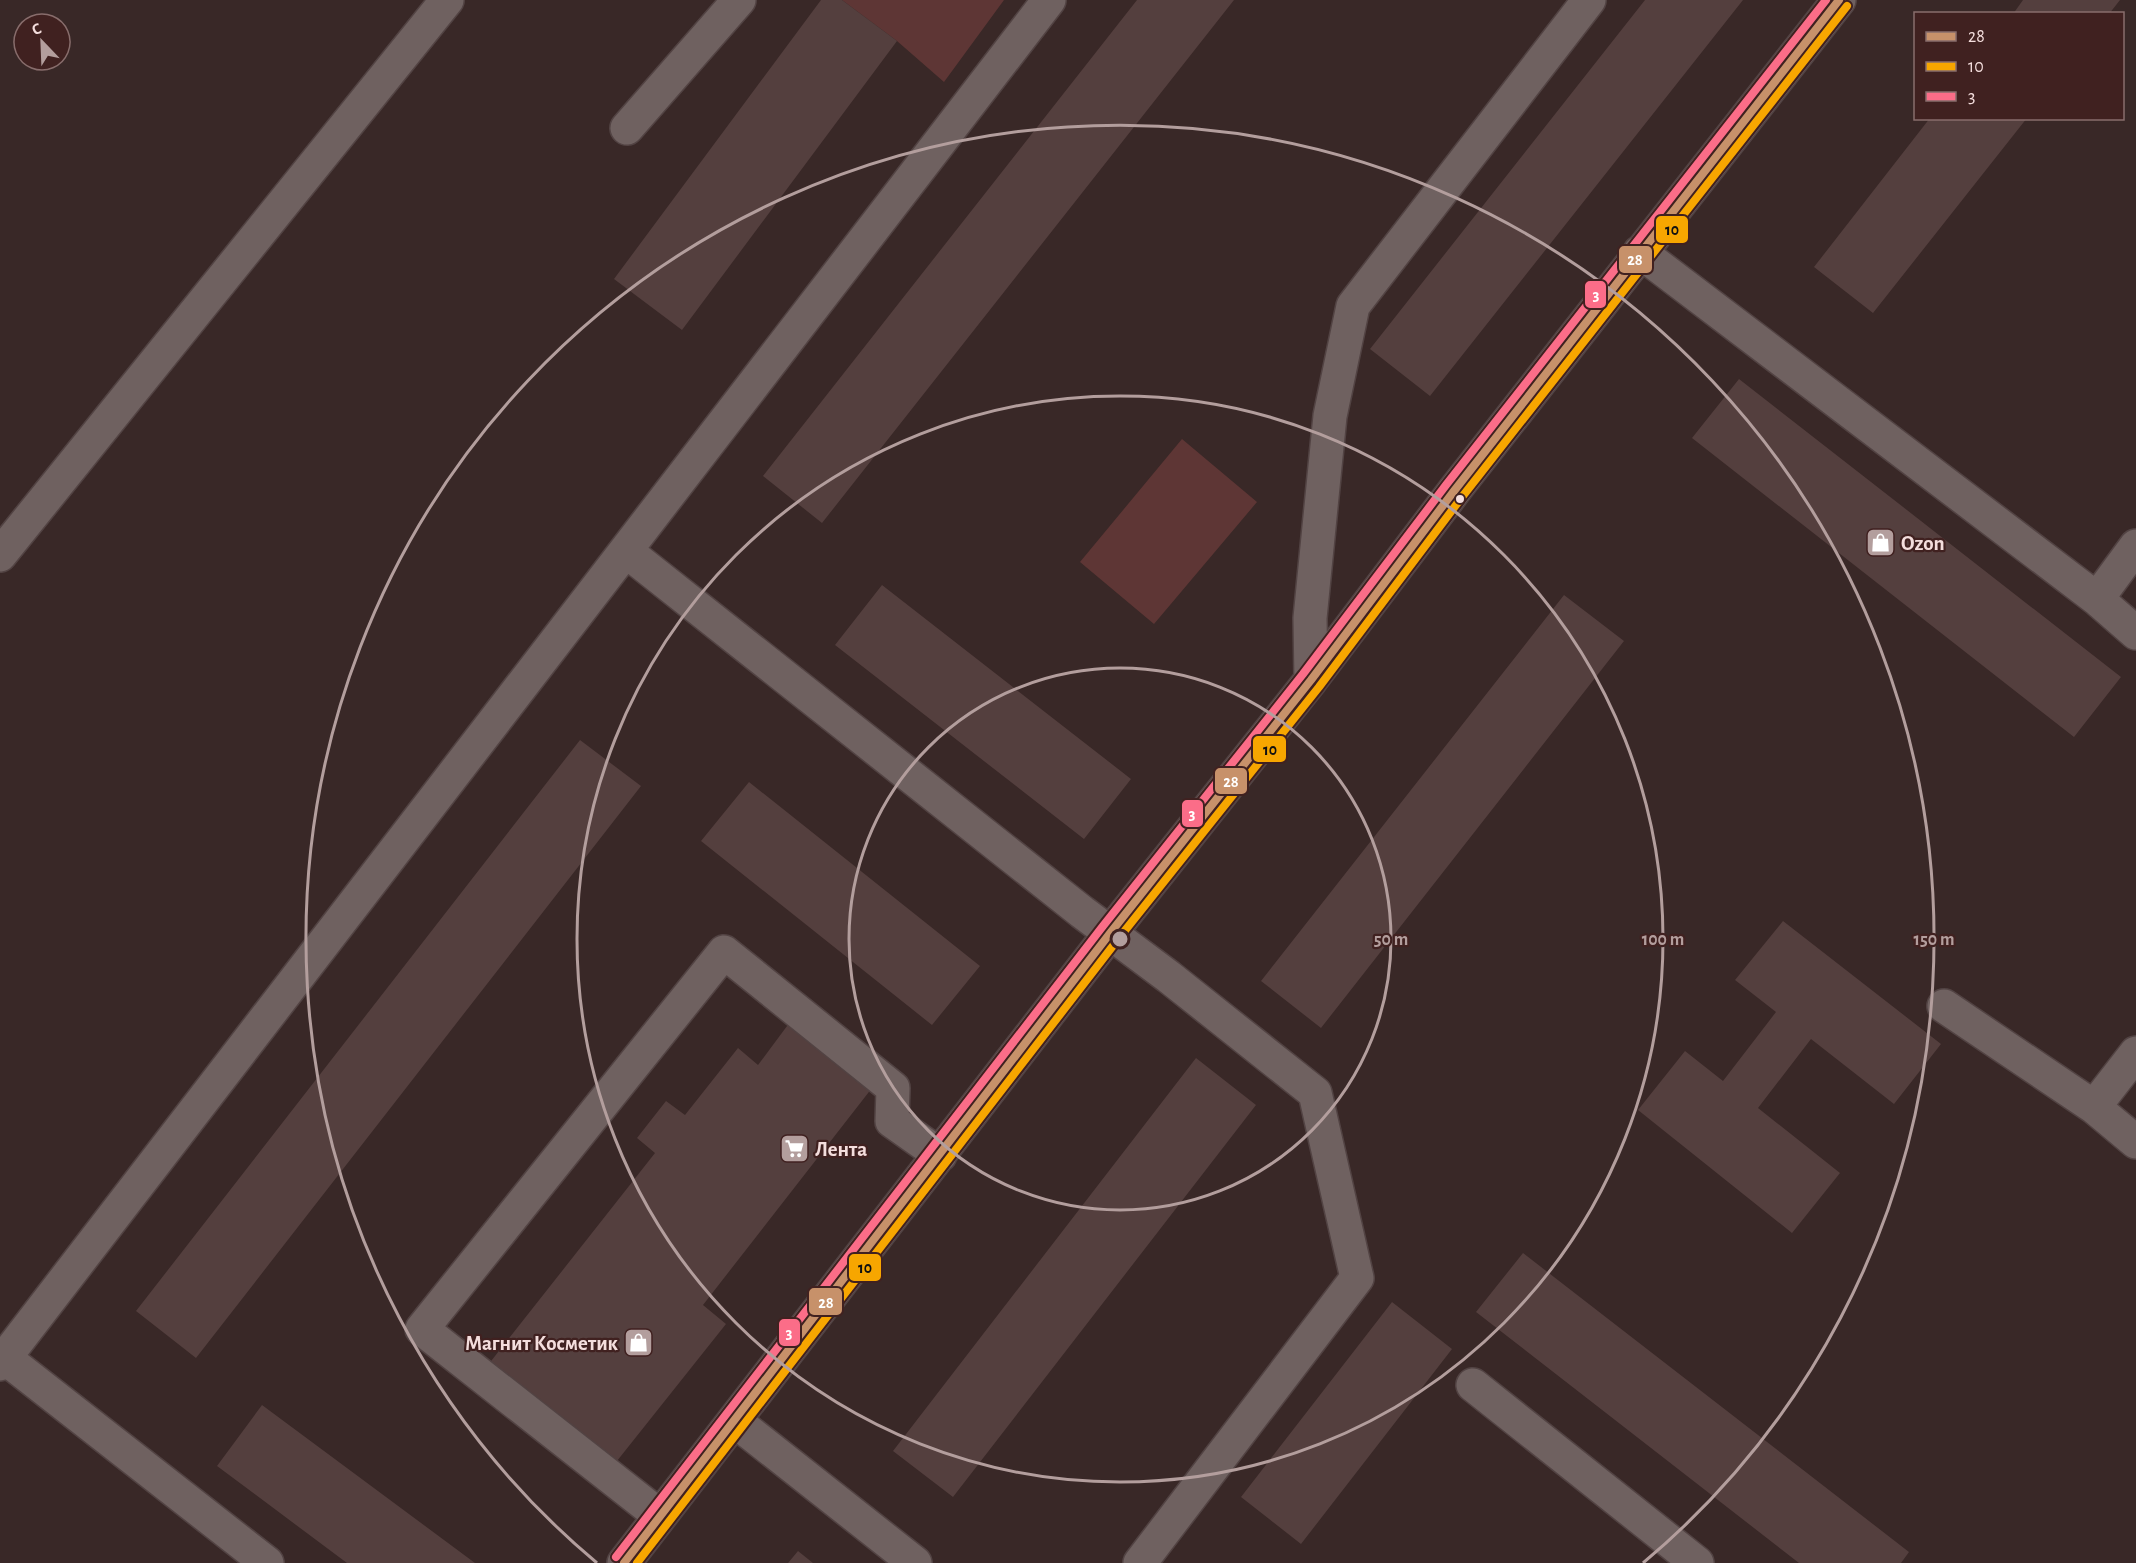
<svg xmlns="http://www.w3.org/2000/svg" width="2136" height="1563" font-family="'Alegreya Sans',sans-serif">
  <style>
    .green { fill: #5e3635 }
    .building { fill: #543f3e }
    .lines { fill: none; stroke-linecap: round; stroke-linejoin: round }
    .minor-casing { stroke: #524343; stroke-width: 36 }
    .minor { stroke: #6f6160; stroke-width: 33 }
    .bus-1-casing { stroke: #402120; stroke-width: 12 }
    .bus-2-casing { stroke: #402120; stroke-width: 12 }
    .bus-3-casing { stroke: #402120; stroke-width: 12 }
    .bus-1 { stroke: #c7916a; stroke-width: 8 }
    .bus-2 { stroke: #f7a600; stroke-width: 8 }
    .bus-3 { stroke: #fb6d88; stroke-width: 8 }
    .ring { fill: none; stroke: #b39e9d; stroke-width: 3 }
    .bus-dot { fill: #f4dedd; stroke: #402120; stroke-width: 2 }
    .labels { text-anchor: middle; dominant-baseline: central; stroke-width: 4.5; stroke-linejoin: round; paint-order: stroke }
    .poi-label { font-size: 21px; font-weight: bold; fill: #f4dedd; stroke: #402120; text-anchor: start }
    .centre { fill: #b39e9d; stroke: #402120; stroke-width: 3 }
    .ring-label { font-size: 18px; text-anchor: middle; font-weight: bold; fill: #b39e9d; stroke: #402120; stroke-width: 4.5; stroke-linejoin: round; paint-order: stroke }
    .line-badge { stroke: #402120; stroke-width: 2 }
    .badge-label { font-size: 16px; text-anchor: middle; font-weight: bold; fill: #fff }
    .pale-badge-label { font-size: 16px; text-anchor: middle; font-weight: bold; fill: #111 }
  </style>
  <rect width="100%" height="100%" fill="#392827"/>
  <path class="green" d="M842,0H1004L944,82L897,41Z
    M1182,439L1257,502L1154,624L1080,562Z"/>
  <path class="building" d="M821,0H842L897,41L682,330L614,279Z
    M1137,0H1234L822,523L763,476Z
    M1645,0H1743L1430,396L1370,349Z
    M2023,0H2120L2109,14H2013Z
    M1930,118H2027L1873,313L1814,267Z
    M1739,379L2121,677L2074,737L1692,438Z
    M882,585L1131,779L1084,839L835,645Z
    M1564,595L1624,641L1321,1028L1261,981Z
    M580,740L641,786L196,1358L136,1311Z
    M749,782L980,966L932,1025L701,841Z
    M1783,921L1941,1044L1894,1104L1811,1039L1758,1108L1840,1173L1792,1233L1638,1110L1685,1051L1723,1081L1776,1012L1735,980Z
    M790,1022L872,1088L703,1305L726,1324L613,1466L484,1370L655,1153L637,1138L666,1101L685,1115L738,1048L758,1065Z
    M1196,1058L1256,1105L953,1497L893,1451Z
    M1523,1253L1909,1552L1901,1563H1799L1476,1312Z
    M1392,1302L1452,1349L1301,1544L1241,1497Z
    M262,1405L475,1563H347L217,1466Z
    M798,1551L813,1563H788Z"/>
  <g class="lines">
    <defs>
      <path id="minor" d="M627,128L739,0
        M1640,252L2097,599L2136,633
        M626,551L1082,912L1169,977L1315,1093L1357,1278L1140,1563
        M0,555L447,0
        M2097,599L2136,546
        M1311,680L1310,618L1330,416L1353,306L1589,0
        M1944,1006L2094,1107
        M2136,1053L2094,1107L2136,1142
        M5,1358L267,1563
        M0,1364L1049,0
        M1473,1385L1697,1563
        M735,1421L915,1563
        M660,1516L422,1329L724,952L893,1088L892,1121L940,1155
        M624,1563L1111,932L1311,680L1454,491L1839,0"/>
    </defs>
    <use href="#minor" class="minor-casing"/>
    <use href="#minor" class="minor"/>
    <defs>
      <path id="bus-1" d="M624,1563L1111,932L1311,680L1454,491L1839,0"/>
      <path id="bus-2" d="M637,1563L1119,938L1319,687L1462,497L1847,6"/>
      <path id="bus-3" d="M616,1557L1103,926L1303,674L1446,485L1826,0"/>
    </defs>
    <use href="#bus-1" class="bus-1-casing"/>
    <use href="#bus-2" class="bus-2-casing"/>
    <use href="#bus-3" class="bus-3-casing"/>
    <use href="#bus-1" class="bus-1"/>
    <use href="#bus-2" class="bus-2"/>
    <use href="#bus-3" class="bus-3"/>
  </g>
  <g class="ring">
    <circle cx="1120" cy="939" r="271"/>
    <circle cx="1120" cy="939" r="543"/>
    <path d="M597 1563A814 814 0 1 1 1643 1563"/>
  </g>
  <defs>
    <symbol id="shop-square" viewBox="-11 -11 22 22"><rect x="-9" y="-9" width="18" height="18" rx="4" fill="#b39e9d" stroke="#402120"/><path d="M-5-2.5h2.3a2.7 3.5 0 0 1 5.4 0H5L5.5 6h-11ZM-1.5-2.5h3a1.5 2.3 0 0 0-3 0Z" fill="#fff"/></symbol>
    <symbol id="supermarket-square" viewBox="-11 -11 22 22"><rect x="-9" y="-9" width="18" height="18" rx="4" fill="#b39e9d" stroke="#402120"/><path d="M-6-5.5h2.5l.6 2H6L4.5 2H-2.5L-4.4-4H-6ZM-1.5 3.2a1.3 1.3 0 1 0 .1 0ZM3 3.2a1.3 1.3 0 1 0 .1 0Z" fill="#fff"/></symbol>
  </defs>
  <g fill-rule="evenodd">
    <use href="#shop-square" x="1864" y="526" width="33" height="33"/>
    <use href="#supermarket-square" x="778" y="1132" width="33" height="33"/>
    <use href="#shop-square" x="622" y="1326" width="33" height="33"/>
  </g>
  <circle class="bus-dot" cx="1460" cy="499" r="5"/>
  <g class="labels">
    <g class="poi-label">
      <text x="1901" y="543">Ozon</text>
      <text x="815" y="1149">Лента</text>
      <text x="618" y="1343" text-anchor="end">Магнит Косметик</text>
    </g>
  </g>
  <circle cx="1120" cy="939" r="9" class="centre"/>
  <g class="ring-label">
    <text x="1391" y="945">50 m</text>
    <text x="1663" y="945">100 m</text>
    <text x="1934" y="945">150 m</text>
  </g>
  <g class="line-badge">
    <rect x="1655" y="215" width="34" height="29" rx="6" fill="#f7a600"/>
    <rect x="1618" y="245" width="35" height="29" rx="6" fill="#c7916a"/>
    <rect x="1584" y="280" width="23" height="29" rx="6" fill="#fb6d88"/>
    <rect x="1252" y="735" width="35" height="28" rx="6" fill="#f7a600"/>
    <rect x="1214" y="767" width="34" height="28" rx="6" fill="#c7916a"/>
    <rect x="1181" y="799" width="23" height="29" rx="6" fill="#fb6d88"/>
    <rect x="848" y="1253" width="34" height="29" rx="6" fill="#f7a600"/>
    <rect x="808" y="1287" width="35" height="29" rx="6" fill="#c7916a"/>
    <rect x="778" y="1318" width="23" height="29" rx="6" fill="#fb6d88"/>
  </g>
  <g class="badge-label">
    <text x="1635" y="265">28</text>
    <text x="1596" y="300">3</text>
    <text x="1231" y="787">28</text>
    <text x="1192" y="819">3</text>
    <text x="826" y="1308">28</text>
    <text x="789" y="1338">3</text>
  </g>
  <g class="pale-badge-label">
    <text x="1672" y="235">10</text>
    <text x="1270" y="755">10</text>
    <text x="865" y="1273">10</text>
  </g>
  <rect x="1914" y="12" width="210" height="108" fill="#402120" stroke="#886d6c" stroke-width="1.5"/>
  <rect x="1926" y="32" width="30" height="9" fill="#c7916a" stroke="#886d6c" stroke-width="1.5"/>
  <text x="1968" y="42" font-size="18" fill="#f4dedd">28</text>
  <rect x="1926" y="62" width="30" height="9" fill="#f7a600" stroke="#886d6c" stroke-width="1.5"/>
  <text x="1968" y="72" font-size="18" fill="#f4dedd">10</text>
  <rect x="1926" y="92" width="30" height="9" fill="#fb6d88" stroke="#886d6c" stroke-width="1.5"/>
  <text x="1968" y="102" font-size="18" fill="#f4dedd">3</text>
  <g transform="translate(42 42) rotate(337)"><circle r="28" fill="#402120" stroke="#886d6c" stroke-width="1.5"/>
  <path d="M0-4.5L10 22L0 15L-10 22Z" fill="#b39e9d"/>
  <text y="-9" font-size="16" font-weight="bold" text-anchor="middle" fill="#f4dedd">С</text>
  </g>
</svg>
